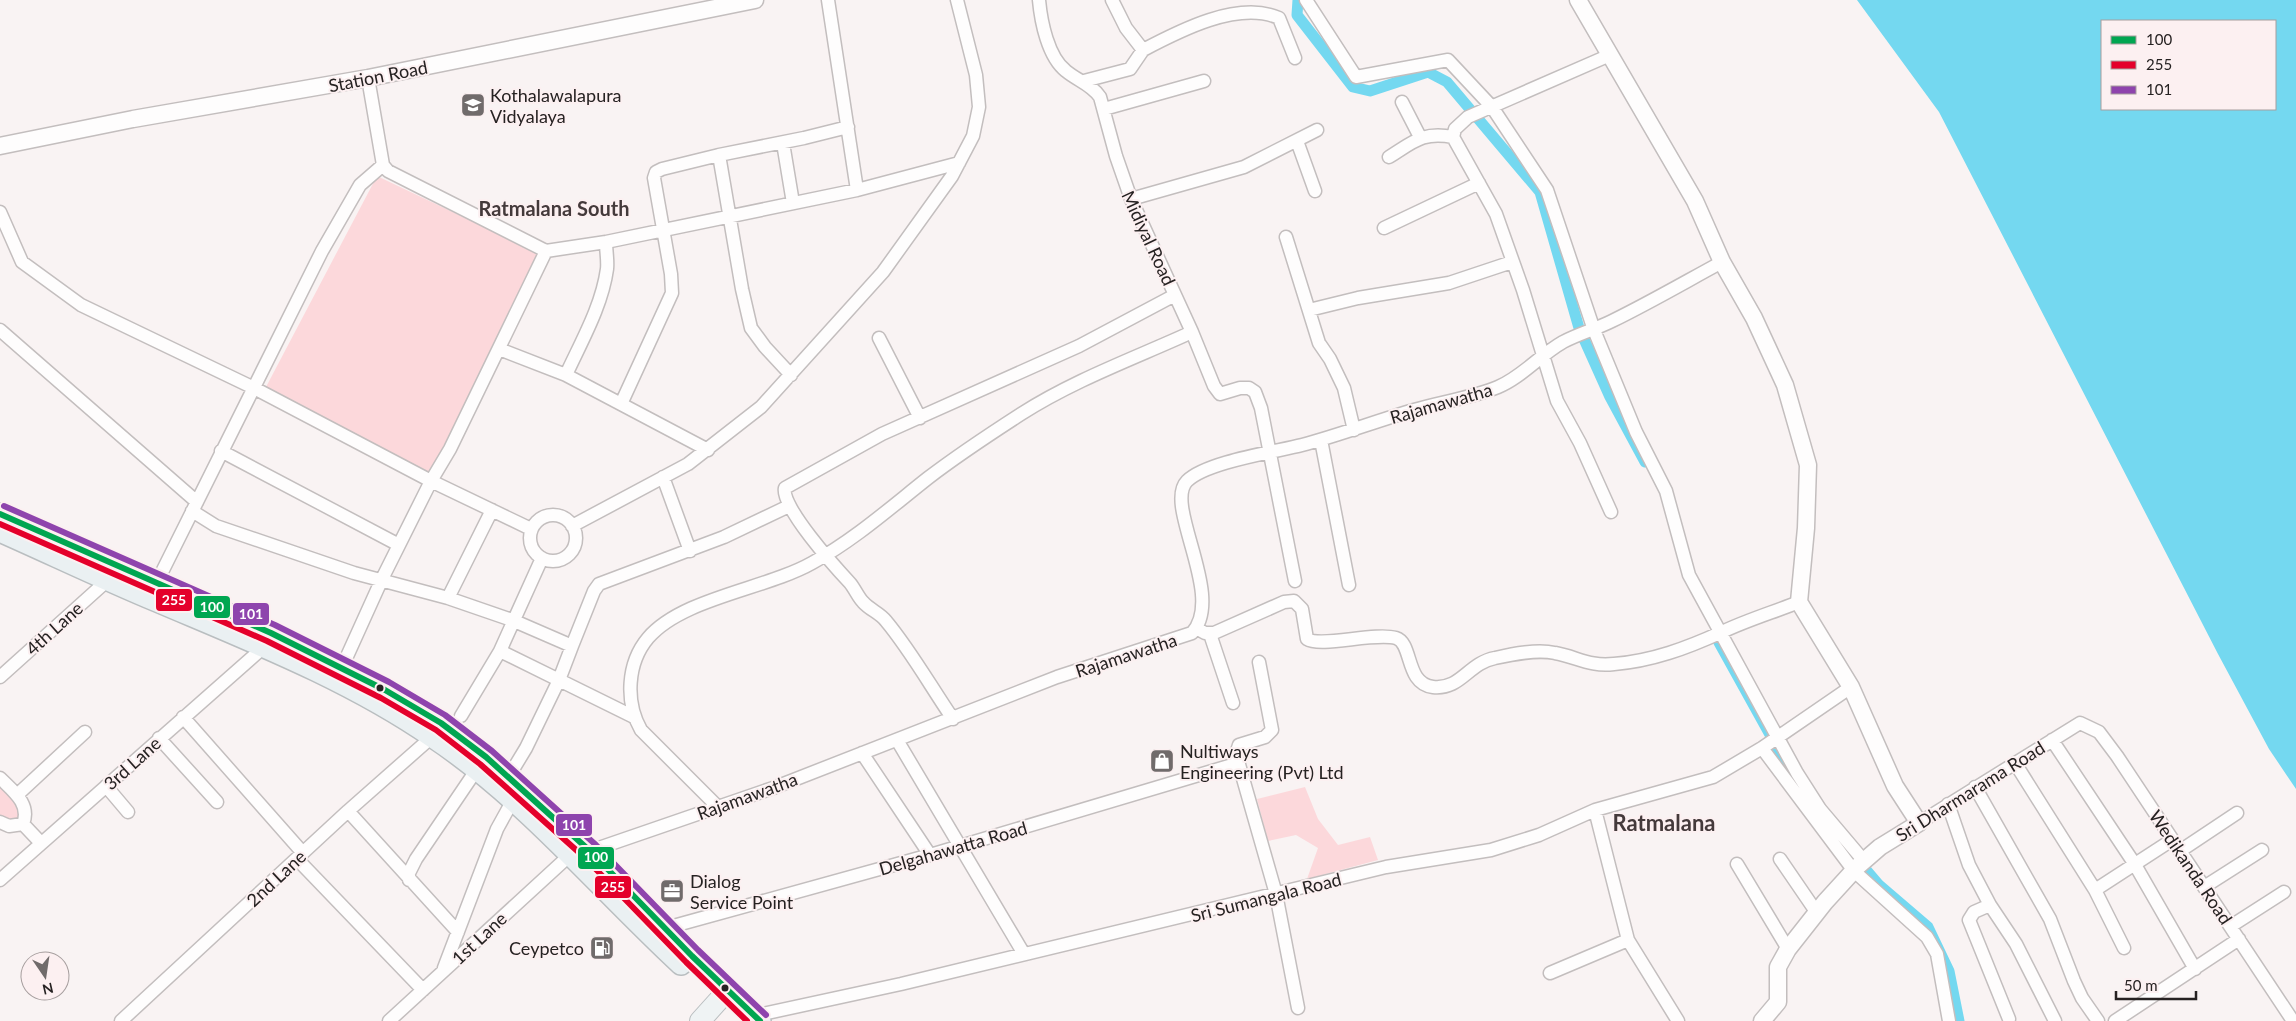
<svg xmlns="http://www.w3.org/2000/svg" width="2296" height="1021" font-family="Lato,sans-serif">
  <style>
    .green { fill: #fcd8db }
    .water { fill: #74d8f0; fill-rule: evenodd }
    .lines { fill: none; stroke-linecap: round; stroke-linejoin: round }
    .canal { stroke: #74d8f0; stroke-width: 11 }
    .minor-casing { stroke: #c3bebe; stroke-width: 15 }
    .tertiary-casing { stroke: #c3bebe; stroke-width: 19 }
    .primary-casing { stroke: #b9bec0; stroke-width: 22 }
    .trunk-casing { stroke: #b9bec0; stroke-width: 24 }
    .minor { stroke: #fefdfd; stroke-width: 12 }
    .tertiary { stroke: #fefdfd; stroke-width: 16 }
    .primary { stroke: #eff3f4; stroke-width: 20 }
    .trunk { stroke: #eaf0f2; stroke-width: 21 }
    .bus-1-casing { stroke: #fcf0f1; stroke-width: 10 }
    .bus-2-casing { stroke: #fcf0f1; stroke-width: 10 }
    .bus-3-casing { stroke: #fcf0f1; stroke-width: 10 }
    .bus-1 { stroke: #00a651; stroke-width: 6 }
    .bus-2 { stroke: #e4002b; stroke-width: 6 }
    .bus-3 { stroke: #8e44ad; stroke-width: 6 }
    .bus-dot { fill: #262222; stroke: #fcf0f1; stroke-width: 2 }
    .labels { text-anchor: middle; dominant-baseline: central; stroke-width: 4; stroke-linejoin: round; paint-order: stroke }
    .street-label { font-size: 18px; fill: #262222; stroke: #fcf0f1 }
    .poi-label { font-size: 18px; fill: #262222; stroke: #fcf0f1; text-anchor: start }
    .quarter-label { font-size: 20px; font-weight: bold; fill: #443a3b; stroke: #fcf0f1 }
    .district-label { font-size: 22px; font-weight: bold; fill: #443a3b; stroke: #fcf0f1 }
    .line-badge { stroke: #fcf0f1; stroke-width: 2 }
    .badge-label { font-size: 14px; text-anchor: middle; font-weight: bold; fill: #fff }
  </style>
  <rect width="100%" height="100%" fill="#f9f3f3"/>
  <path class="green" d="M377,176L541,254L429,477L266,387Z
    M0,782L20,803L21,821L0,818Z
    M1305,787L1318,819L1338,845L1370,837L1378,860L1307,879L1318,848L1296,835L1268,841L1257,799Z"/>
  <path class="water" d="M1857,0H2296V789L2269,749L2218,654L1939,112ZM2102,21H2275V109H2102Z"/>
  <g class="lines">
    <path class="canal" d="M1298,0L1297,15L1353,87L1370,91L1428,72L1447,82L1540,192L1579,328L1610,397L1645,462
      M1716,637L1799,787
      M1856,858L1879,885L1928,927L1949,971L1959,1021"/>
    <defs>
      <path id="minor" d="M828,0L857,190
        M1039,0C1041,22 1048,57 1066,71C1078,81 1091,84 1100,97L1116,156L1131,199L1192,332L1214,386L1220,394L1240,388H1249L1255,392L1261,408L1295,581
        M1112,0L1126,28L1143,50C1179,31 1238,0 1279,18L1295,58
        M1306,0L1356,77L1448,60L1492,107L1547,190L1594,330L1636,432L1666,491L1689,575L1797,773L1820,809L1864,861
        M1610,55L1468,117L1455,129L1453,137L1496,214L1523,290L1557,401L1580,443L1611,512
        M368,78L383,165L388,171L546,251L606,242L857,190L959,163
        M1084,81L1130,69L1143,50
        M1402,102L1420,137
        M1104,109L1204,81
        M1297,141L1315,191
        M783,143L793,203
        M1389,157C1413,142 1423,131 1453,137
        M1131,199L1244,167L1317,130
        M0,212L22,262L81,305L254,388L431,481L531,529
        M1384,228L1479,183
        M1286,237L1319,343L1330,359L1344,388L1354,430
        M1309,310L1358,298L1449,283L1512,262
        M0,330L197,502
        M879,338L920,418
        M499,349L566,375L708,450
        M566,375C581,342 602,306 607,269C608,261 606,251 606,242
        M791,375L765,347L751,328L742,289L719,155L804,138L848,127
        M621,404L672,293L671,274L654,178L656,172L662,169L719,155
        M1321,440L1349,585
        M221,451L399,545
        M663,477L690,551
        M192,511L216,526L354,573L448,598L512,620L572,646L559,680L634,717
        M530 538a23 23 0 1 1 46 0a23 23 0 1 1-46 0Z
        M572,526L688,464L761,407L883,272L952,176L973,136L979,107L976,75L957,0
        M156,584L322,251L360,185L383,165
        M448,598L492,510
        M1196,628L1205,633H1214L1284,602L1294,601L1302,609L1307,639C1321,648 1374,632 1396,638C1413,643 1405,684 1433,687C1461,690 1468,663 1495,658C1513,654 1537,649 1555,653C1577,657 1590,667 1614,664C1652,661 1687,648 1722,632C1747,620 1774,612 1799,602
        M1210,634L1233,703
        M572,646L594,591L599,584L724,537L789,506
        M500,651L559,680L526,748L509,776
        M1259,662L1272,730L1265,737L1239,745L1236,754L1276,894L1298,1008
        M339,674L382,579L431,481L450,449L546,251
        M0,677L109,579
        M461,716L500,651L542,558
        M183,717L303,853
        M953,719C931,687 911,651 886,621C880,613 870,610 863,602C858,597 855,589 850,583C836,568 780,506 785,488L882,434L1079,346L1175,295
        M159,738L217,802
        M897,740L1024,954
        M2052,740L2134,863L2195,969
        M1762,748L1854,871L1927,937L1937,954L1949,1021
        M862,753L930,855
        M2015,763L2095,890L2124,948
        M0,778C13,791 31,804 23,824
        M106,786L128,812
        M1975,787L2050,919L2074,981L2082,998L2098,1021
        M17,795L85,732
        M1948,804L1969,865L1990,905L2016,944L2055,1021
        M718,807L641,730C625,702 627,663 648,638C682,598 766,589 812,563C854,540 890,508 928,478C958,455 990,434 1021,414C1074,380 1135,358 1192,332
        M1595,810L1628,940L1678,1021
        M348,811L458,932
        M0,822L9,826L23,824
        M1919,823L2080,723L2099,732L2117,756L2293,1021
        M23,824L41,843
        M590,851L773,788L1057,677L1192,633C1226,596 1163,505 1187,481C1206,462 1274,452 1302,445C1340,435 1376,421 1414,410C1441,402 1471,398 1498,387C1522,377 1540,355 1563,342C1578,334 1596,329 1612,321C1649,303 1685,282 1722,262
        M2180,851L2237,813
        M297,859L423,990
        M1780,859L1817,913
        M1737,864L1788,949
        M0,880L265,646
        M409,880V873L416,859L477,769
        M2204,887L2262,850
        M2095,890L2172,840
        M1990,905L1974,912L1969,920L2009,1019
        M2231,926L2284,892
        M666,928L930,855L1239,763
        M444,968L497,829L513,800
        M1550,973L1628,940
        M753,1016L901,984L1386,867L1491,850L1539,835L1595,810L1713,777L1762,748L1851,687
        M121,1021L348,811L433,736
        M389,1021L570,855
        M2115,1021L2239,939"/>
      <path id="tertiary" d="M1578,0L1695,201L1722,262L1754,318L1785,385L1808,465L1806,528L1799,602L1851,687L1895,786L1919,823L1880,847L1857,867L1825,902L1788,949L1778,967V1002L1762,1021
        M0,146L133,119L368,78L755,0"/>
      <path id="primary" d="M700,1021L727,991"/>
      <path id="trunk" d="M0,514L271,633L385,690L441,723L486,757L590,851L692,956L760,1021
        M0,531C52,554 104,579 157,601C251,641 349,679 433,737C526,799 599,888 681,964"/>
    </defs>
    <use href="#minor" class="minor-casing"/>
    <use href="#tertiary" class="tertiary-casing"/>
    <use href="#primary" class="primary-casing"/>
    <use href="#trunk" class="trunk-casing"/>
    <use href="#minor" class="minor"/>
    <use href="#tertiary" class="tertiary"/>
    <use href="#primary" class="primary"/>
    <use href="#trunk" class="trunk"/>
    <defs>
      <path id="bus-1" d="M0,514L271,633L385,690L441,723L486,757L590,851L692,956L760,1021"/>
      <path id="bus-2" d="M0,524L267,641L381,698L436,730L480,764L584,857L686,962L747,1021"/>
      <path id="bus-3" d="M4,506L275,625L389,682L445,715L492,751L596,845L698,950L766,1015"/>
    </defs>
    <use href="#bus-1" class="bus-1-casing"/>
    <use href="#bus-2" class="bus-2-casing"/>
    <use href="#bus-3" class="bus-3-casing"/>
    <use href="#bus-1" class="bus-1"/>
    <use href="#bus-2" class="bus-2"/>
    <use href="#bus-3" class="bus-3"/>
  </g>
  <defs>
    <symbol id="school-square" viewBox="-11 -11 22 22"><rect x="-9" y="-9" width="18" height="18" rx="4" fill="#706b6b" stroke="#fcf0f1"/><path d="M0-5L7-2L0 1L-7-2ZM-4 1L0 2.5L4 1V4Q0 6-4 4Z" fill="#fff"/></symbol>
    <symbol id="shop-square" viewBox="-11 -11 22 22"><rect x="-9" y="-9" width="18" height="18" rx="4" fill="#706b6b" stroke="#fcf0f1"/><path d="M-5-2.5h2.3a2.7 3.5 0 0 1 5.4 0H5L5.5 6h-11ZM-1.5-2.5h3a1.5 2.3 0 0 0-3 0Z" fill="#fff"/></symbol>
    <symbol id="office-square" viewBox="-11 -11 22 22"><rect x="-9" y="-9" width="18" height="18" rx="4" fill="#706b6b" stroke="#fcf0f1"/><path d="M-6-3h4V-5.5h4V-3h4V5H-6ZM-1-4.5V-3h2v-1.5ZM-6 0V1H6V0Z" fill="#fff"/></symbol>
    <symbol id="fuel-square" viewBox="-11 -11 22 22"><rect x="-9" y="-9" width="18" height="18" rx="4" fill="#706b6b" stroke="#fcf0f1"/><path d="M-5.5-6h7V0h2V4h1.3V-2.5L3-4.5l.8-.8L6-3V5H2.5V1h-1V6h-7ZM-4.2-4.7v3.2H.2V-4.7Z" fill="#fff"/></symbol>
  </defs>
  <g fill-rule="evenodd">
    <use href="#school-square" x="459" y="91" width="28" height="28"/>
    <use href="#shop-square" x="1148" y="747" width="28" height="28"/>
    <use href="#office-square" x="658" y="877" width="28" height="28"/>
    <use href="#fuel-square" x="588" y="934" width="28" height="28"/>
  </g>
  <g class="bus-dot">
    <circle cx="380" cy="688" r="4.5"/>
    <circle cx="725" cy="988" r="4.5"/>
  </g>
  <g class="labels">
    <g class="street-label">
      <text transform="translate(378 76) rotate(-11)">Station Road</text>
      <text transform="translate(1149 238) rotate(65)">Midiyal Road</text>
      <text transform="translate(1441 403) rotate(-16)">Rajamawatha</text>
      <text transform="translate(54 628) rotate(-42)">4th Lane</text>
      <text transform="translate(1126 655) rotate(-18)">Rajamawatha</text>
      <text transform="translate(132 763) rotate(-42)">3rd Lane</text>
      <text transform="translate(1970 791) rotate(-32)">Sri Dharmarama Road</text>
      <text transform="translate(747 796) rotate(-20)">Rajamawatha</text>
      <text transform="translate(953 848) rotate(-16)">Delgahawatta Road</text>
      <text transform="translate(2191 867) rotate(56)">Wedikanda Road</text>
      <text transform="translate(276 878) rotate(-43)">2nd Lane</text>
      <text transform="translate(1266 897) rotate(-14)">Sri Sumangala Road</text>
      <text transform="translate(479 938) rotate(-43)">1st Lane</text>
    </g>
    <g class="poi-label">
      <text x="490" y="95">Kothalawalapura<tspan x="490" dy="21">Vidyalaya</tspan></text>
      <text x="1180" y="751">Nultiways<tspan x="1180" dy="21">Engineering (Pvt) Ltd</tspan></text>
      <text x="690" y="881">Dialog<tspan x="690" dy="21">Service Point</tspan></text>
      <text x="584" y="948" text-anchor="end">Ceypetco</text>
    </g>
    <g class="quarter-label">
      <text x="554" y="208">Ratmalana South</text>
    </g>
    <g class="district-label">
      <text x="1664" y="822">Ratmalana</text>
    </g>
  </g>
  <g class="line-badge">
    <rect x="155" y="588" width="38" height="24" rx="5" fill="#e4002b"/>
    <rect x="193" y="595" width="38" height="24" rx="5" fill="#00a651"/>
    <rect x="232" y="602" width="38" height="24" rx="5" fill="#8e44ad"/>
    <rect x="555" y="813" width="38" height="24" rx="5" fill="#8e44ad"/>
    <rect x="577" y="846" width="38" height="24" rx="5" fill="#00a651"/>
    <rect x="594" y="875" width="38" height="24" rx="5" fill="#e4002b"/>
  </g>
  <g class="badge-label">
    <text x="174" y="605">255</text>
    <text x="212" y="612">100</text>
    <text x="251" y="619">101</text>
    <text x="574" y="830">101</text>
    <text x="596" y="862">100</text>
    <text x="613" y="892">255</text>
  </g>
  <rect x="2101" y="20" width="175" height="90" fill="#fcf0f1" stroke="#a69e9e"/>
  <rect x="2111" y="36" width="25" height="8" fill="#00a651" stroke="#a69e9e"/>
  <text x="2146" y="45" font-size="15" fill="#262222">100</text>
  <rect x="2111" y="61" width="25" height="8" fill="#e4002b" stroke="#a69e9e"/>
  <text x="2146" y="70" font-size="15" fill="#262222">255</text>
  <rect x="2111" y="86" width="25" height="8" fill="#8e44ad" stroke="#a69e9e"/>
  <text x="2146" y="95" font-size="15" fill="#262222">101</text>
  <g transform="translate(45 976) rotate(167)"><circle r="24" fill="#fcf0f1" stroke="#a69e9e"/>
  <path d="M0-4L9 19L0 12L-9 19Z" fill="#706b6b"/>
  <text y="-8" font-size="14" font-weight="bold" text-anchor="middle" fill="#262222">N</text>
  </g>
  <path d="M2116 991v8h80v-8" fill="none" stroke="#262222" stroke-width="2.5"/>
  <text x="2124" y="991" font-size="15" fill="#262222" stroke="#fcf0f1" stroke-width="4" paint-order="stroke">50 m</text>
</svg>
